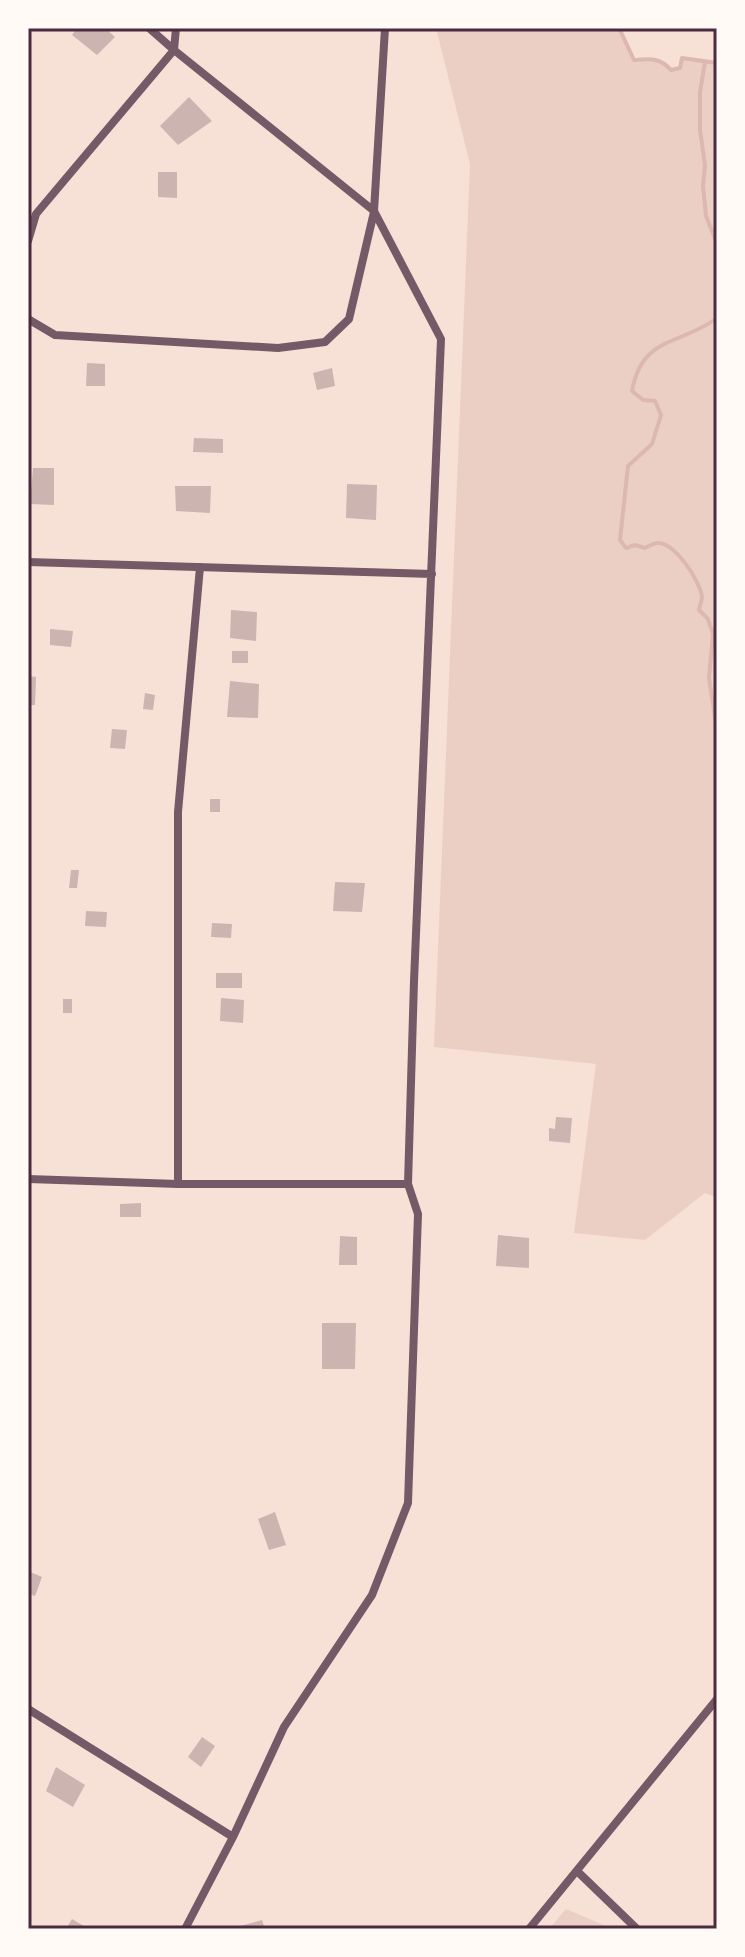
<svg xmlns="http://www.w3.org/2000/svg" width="745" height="1957" font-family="Helvetica,sans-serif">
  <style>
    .green { fill: #ebcfc5 }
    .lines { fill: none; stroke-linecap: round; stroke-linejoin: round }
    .stream { stroke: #dcb8b0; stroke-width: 4 }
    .building { fill: #ccb4b1 }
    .minor { stroke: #755966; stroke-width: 8 }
    .neatline { fill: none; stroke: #4a2c40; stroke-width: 3 }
  </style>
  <rect width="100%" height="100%" fill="#f7e1d7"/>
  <path class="green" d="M436,28H619L634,60C651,59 659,58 671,70L680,68L682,58L717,63V1198L705,1193L645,1240L574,1233L596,1064L434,1047L470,164Z
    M566,1909L613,1929H549Z"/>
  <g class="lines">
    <path class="stream" d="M619,28L634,60C650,59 659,57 671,70L680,68L682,58L717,63
      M705,62L700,92V130L705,165L703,186L706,216L717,244
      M717,318C680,346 642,335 632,391L643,400L655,401L661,415L652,444L628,466L620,540L626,548L635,545L645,548C647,547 654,543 657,543C675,542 700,581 702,597C702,601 700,605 699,610L708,619L713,634L709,678L717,731"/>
  </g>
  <path class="building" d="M77,28H105L115,37L97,55L72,35Z
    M189,97L212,121L178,145L160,126Z
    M158,172H177V198L158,197Z
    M87,363L105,364V386H86Z
    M332,368L335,386L317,390L313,373Z
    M194,438L223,439V453L193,452Z
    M33,468H54V505L30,504Z
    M347,484L377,485L376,520L346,518Z
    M175,486H211L210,513L176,511Z
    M231,610L257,612L256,641L230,638Z
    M50,629L73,631L71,647L50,645Z
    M232,651H248V663H232Z
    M28,676L36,677L35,705H28Z
    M230,681L259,684L258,718L227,717Z
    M145,693L155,695L153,710L143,709Z
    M112,729L127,730L125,749L110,748Z
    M210,799H220V812H210Z
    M71,870H79L77,888H69Z
    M335,882L365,883L362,912L333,911Z
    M86,911L107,912L106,927L85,926Z
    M212,923L232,924L231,938L211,937Z
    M216,973H242V988H216Z
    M221,998L244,1000L243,1023L220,1021Z
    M63,999H72V1013H63Z
    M556,1117L572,1118L570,1143L549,1141V1128L555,1129Z
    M141,1203V1217H120V1204Z
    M498,1235L529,1238V1268L496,1266Z
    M340,1236L357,1237V1265H339Z
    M322,1323H356L355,1369H322Z
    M275,1512L286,1545L269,1550L258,1519Z
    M28,1571L42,1577L35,1596L28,1594Z
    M202,1737L215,1746L201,1767L188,1757Z
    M56,1767L85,1785L73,1807L46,1791Z
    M72,1919L89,1929H66Z
    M262,1920L265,1929H234L233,1928Z"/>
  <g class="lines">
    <path class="minor" d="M176,28L174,50L374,211L385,28
      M28,241L36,214L174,50L149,28
      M28,319L55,335L278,348L325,342L349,319L374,212
      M28,562L432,574
      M28,1179L178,1184H408
      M178,1184V812L200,567
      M28,1709L233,1837
      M577,1871L637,1929
      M185,1929L233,1837L284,1727L372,1595L408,1503L418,1214L408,1184L414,981L441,339L374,211
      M529,1929L717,1699"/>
  </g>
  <rect width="745" height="1957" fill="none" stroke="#fffaf5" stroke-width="60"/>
  <rect x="30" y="30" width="685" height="1897" class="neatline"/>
</svg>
